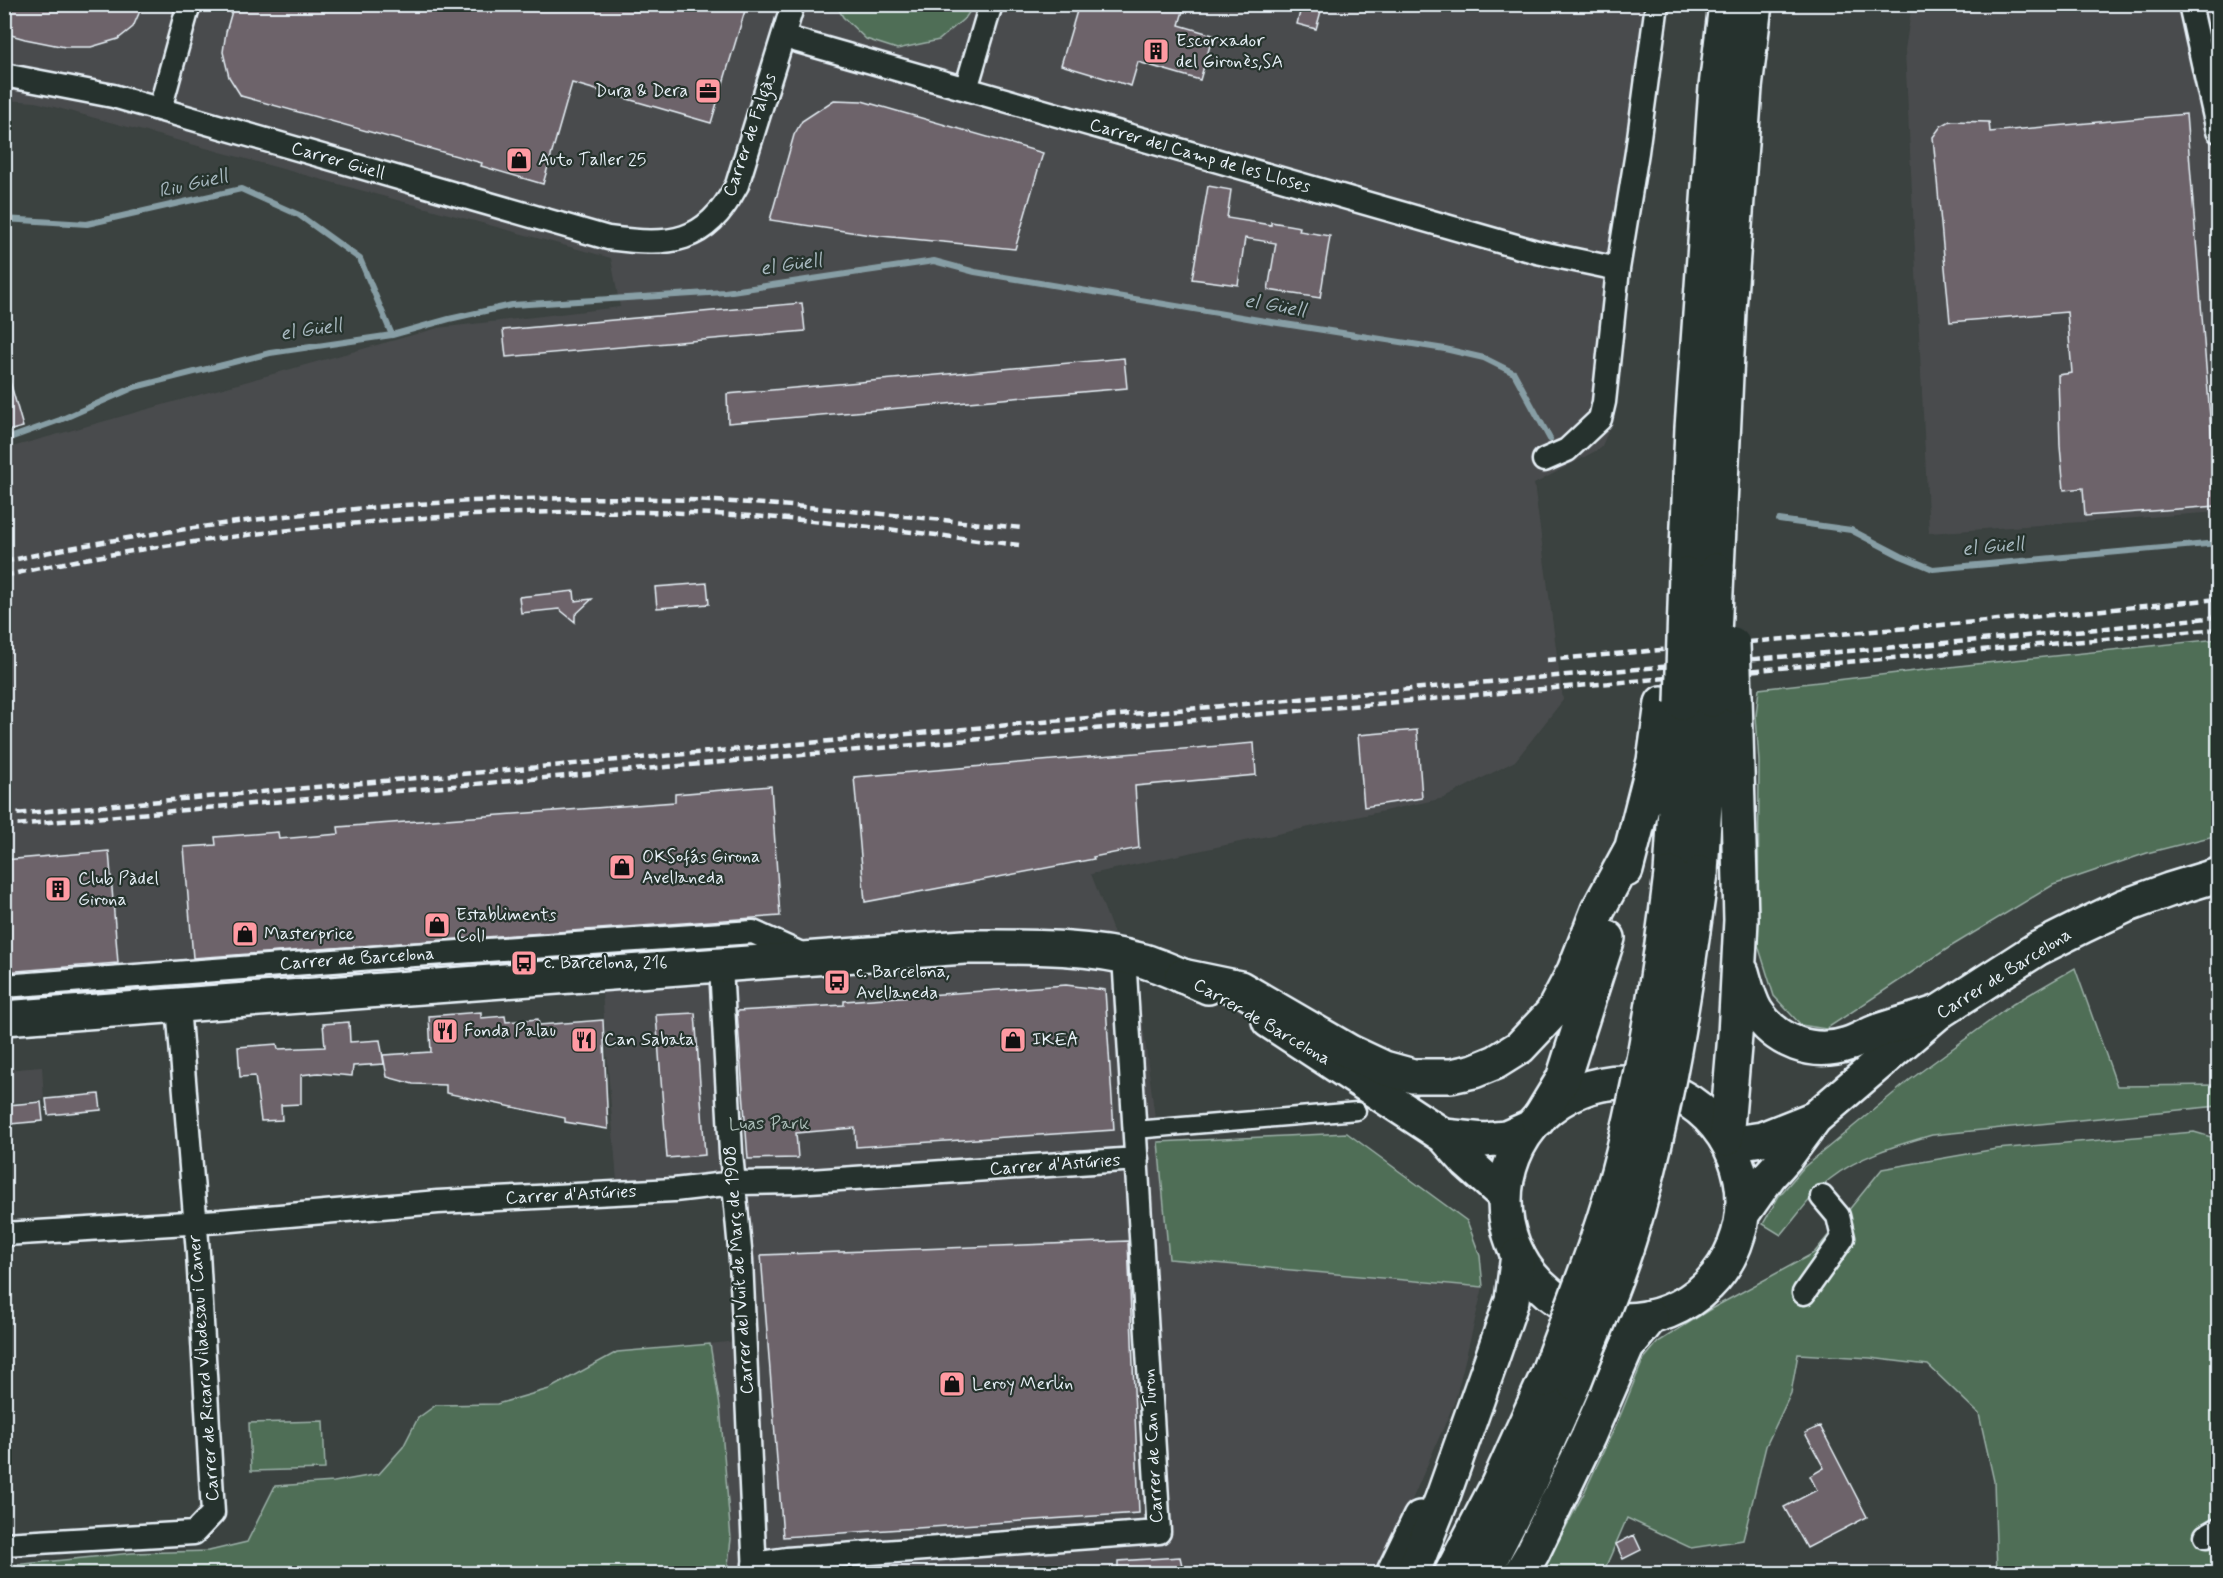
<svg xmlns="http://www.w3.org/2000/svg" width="2223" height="1578" font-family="Mynerve,sans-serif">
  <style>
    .built { fill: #4a4c4d }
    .green { fill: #4f6e57; stroke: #9cb0a8; stroke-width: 1.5 }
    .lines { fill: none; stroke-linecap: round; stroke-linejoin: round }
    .stream { stroke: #879ea5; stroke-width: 6 }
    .building { fill: #6d646b; stroke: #e8f1f8; stroke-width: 1.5 }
    .pedestrian-casing { stroke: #e8f1f8; stroke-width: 21 }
    .minor-casing { stroke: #e8f1f8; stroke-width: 27 }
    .secondary-casing { stroke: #e8f1f8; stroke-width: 38 }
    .primary-casing { stroke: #e8f1f8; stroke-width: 38 }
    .trunk-casing { stroke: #e8f1f8; stroke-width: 38 }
    .pedestrian { stroke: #26332d; stroke-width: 16 }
    .minor { stroke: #26332d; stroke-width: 22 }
    .secondary { stroke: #26332d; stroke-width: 33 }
    .primary { stroke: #26332d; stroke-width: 33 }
    .trunk { stroke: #26332d; stroke-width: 33 }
    .rail { stroke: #e8f1f8; stroke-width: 4.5; stroke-dasharray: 9 4.5; stroke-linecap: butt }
    .trunk-bridge-casing { stroke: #e8f1f8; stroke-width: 38; stroke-linecap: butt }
    .trunk-bridge { stroke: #26332d; stroke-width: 33 }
    .labels { text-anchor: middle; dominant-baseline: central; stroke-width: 4.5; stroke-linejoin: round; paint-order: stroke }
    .poi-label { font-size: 18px; fill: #e8f1f8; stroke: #26332d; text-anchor: start }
    .street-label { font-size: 18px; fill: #e8f1f8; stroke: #26332d }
    .park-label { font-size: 18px; fill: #abbdb8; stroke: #26332d }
    .water-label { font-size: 20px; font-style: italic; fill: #a8b9c0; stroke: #26332d }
  </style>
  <rect width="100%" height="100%" fill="#3b4240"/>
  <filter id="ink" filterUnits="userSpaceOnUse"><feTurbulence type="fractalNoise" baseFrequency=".0167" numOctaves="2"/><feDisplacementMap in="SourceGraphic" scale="12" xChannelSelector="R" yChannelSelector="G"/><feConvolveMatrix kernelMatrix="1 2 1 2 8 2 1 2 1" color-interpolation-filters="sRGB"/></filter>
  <g filter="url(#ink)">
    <path class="built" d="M5,5H1664L1612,423L1601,448L1534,484L1563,700L1515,761L1444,798L1091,874L1140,1002L1158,1142L1169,1259L1483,1287L1455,1401L1381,1571L1377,1573H727L731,1539L720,1406L710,1344L744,1340L736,1188L618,1194L600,967L5,1018V449L438,328L620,307L611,258L36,102L5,100Z
      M1912,5H2218V512L1929,533L1905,50Z
      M42,1067L44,1100L8,1103L6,1070Z"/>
    <path class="green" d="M836,5H974L966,17L939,40L897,49L866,39L843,17Z
      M2218,639V835L2147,853L2053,885L1950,947L1826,1029L1801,1025L1774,996L1758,945L1759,762L1756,716L1759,689L1976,664Z
      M2075,968L2117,1086L2218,1085V1106L1932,1135C1897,1145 1859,1156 1830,1179C1814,1191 1795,1219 1781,1235L1763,1224L1779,1196L1804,1167L1911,1079L2013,1004Z
      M2194,1132L2218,1139V1573H1997L1994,1481L1979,1414L1928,1365L1870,1358L1798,1354L1791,1393L1766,1446L1743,1540L1691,1548L1627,1518L1603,1573L1541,1574L1584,1493L1620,1416L1643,1360L1658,1342L1709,1310L1814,1253L1882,1169L1996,1149Z
      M1347,1133L1467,1221L1480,1256L1483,1287L1169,1259L1158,1142Z
      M710,1344L720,1406L731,1539L727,1573H5V1566L132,1553L209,1551L247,1542L275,1486L334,1482L379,1474L403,1447L418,1418L436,1405L497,1404L549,1389L617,1352Z
      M323,1421L325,1469L251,1471L249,1423Z"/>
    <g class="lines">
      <path class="stream" d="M4,219L87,224L241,189L299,215L360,259L392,335
        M4,440L60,420L135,387L270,353L392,335L449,319L512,305L725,292L934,261L975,272L1259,320L1445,349L1484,358L1514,373L1550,439
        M1779,520L1851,530L1901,556L1933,569L2218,543"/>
    </g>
    <path class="building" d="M4,4H143L133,27L118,39L91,47H65L25,39L4,33Z
      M234,4H747L711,123L572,83L543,184L481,166L482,163L241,96L229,77L223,52L226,32Z
      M1079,4H1185L1179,25L1213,35L1200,80L1138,62L1131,86L1061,65Z
      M1302,4H1323L1316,29L1297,24Z
      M834,100L862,101L1043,153L1015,249L871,235L770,220L794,135L802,121Z
      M2186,114L2217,506L2085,516L2083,488L2064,490L2060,446L2058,375L2072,373L2067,312L1950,322L1933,137L1941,126L1950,121L1989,122L1990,132Z
      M1208,186L1231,190L1227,218L1271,225V222L1300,227L1299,231L1330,236L1320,298L1268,290L1276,243L1245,238L1238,285L1192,279Z
      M802,303L805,331L506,357L503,330Z
      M1124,358L1127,388L728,423L727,394Z
      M9,378L23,427L4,432V379Z
      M707,583L709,604L657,608L655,587Z
      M574,591L575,601L592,599L575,615V622L559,609L521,613L519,597Z
      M1417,730L1422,798L1364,807L1358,735Z
      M1254,743L1256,775L1135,786L1139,848L1093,857L1094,859L865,902L854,777Z
      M771,786L780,916L193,958L184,847L216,845L215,837L278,832L279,839L339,834L338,827L675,802V794Z
      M109,851L118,963L4,972V860Z
      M1066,985L1105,990L1114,1130L856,1147L855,1128L796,1133L798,1158L748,1159L737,1011L844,1005V1001Z
      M481,1012V1018L505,1016L506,1022L538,1019L539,1025L603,1020L608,1129L565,1122V1118L446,1093V1085L413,1084L387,1077L383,1055L431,1052L429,1016Z
      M695,1013L705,1155L667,1158L656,1015Z
      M349,1022L350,1042L380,1040L384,1064L353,1066L352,1076L318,1073L301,1075V1104L281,1105L282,1120L261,1121L255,1076L240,1077L238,1047L277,1044L278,1049L325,1047L323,1024Z
      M99,1094L101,1110L48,1115L46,1099Z
      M41,1102L43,1121L10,1124L8,1105Z
      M1128,1241L1139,1513L783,1537L761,1255Z
      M1820,1426L1867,1517L1807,1548L1784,1507L1817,1490L1810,1476L1824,1468L1805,1433Z
      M1634,1535L1641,1550L1623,1559L1616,1544Z
      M1180,1557L1184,1574H1118V1561Z"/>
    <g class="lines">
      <defs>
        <path id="pedestrian" d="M1135,1130L1357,1111"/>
        <path id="minor" d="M2190,4L2218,131
          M784,37L1537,252L1618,269
          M4,75L113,96L608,238C671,246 705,245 737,185L793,4
          M966,89L991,4
          M160,109L189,4
          M1544,460L1567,450L1600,419L1604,402L1618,269L1637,152L1657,4
          M721,966L731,1153L741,1260L755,1574
          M4,986L400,956L753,932L808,957
          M4,1234L221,1221L438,1202L674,1190L734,1183L795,1182L1137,1159
          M1804,1293L1843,1238L1838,1216L1822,1197
          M2206,1536L2218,1529
          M4,1544L194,1533L213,1513L198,1253L178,1006
          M754,1564L787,1559L1159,1532L1124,956"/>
        <path id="secondary" d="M4,1018L964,947C1024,947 1085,945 1144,961C1166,968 1187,978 1208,987
          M1269,1021L1444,1136L1467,1162L1505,1196
          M1505 1201a119 119 0 1 1 238 0a119 119 0 1 1-238 0Z
          M1444,1136L1484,1140L1506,1138L1531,1127
          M1729,1144L1762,1139L1815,1118
          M1743,1213L1769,1176L1787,1156L1815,1118L1939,1012L2037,949L2083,926L2125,906L2169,890L2218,875"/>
        <path id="primary" d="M1393,1574L1420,1518"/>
        <path id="trunk" d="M1717,570L1729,310L1745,88L1755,4
          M1686,574L1692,428L1716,87L1726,4
          M1626,870L1654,761L1662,703
          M1701,873L1711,700
          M1671,874L1681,710
          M1742,972C1746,986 1749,999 1756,1011C1776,1042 1813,1056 1848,1044C1858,1041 1867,1035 1878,1031C1898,1024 1919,1019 1939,1012
          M1182,976L1240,988L1350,1052L1384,1068L1413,1076H1451L1474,1071L1496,1062L1520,1047L1552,1013L1574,971L1598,910L1631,849
          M1538,1120L1563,1079L1608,938
          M1726,1139L1735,1035L1741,920L1735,696
          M1412,1574L1442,1499L1492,1358L1512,1300L1518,1255
          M1451,1574L1497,1486L1545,1380
          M1483,1574L1526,1490L1574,1383
          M1520,1574L1533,1552L1588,1437L1627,1347L1651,1317"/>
      </defs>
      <use href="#pedestrian" class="pedestrian-casing"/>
      <use href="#minor" class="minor-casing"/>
      <use href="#secondary" class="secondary-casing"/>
      <use href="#primary" class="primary-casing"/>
      <use href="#trunk" class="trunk-casing"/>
      <use href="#pedestrian" class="pedestrian"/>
      <use href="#minor" class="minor"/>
      <use href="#secondary" class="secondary"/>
      <use href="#primary" class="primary"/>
      <use href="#trunk" class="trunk"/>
      <path class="rail" d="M4,562C76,545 150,534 222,524C377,503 533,494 689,500C800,504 911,517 1022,528
        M4,576C84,557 166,545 247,535C394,517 540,508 687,513C798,516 909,532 1019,545
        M1547,660L2009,619L2218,599
        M4,815L1601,672L2015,637L2218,617
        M4,826L2218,629"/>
      <defs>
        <path id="trunk-bridge" d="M1733,644L1735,696
          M1711,700L1717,570
          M1682,703L1686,574
          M1545,1380C1573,1304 1604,1230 1623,1152C1646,1060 1660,968 1671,874
          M1574,1383C1593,1333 1617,1282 1632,1230C1667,1113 1685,994 1701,873"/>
      </defs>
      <use href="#trunk-bridge" class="trunk-bridge-casing"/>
      <use href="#trunk-bridge" class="trunk-bridge"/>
    </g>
  </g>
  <defs>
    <symbol id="building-square" viewBox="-11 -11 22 22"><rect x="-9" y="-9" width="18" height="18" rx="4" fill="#ff9aa2" stroke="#26332d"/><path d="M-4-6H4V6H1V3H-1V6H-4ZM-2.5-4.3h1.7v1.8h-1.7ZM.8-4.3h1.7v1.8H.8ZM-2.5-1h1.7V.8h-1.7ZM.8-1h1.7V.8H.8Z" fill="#111"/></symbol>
    <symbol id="office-square" viewBox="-11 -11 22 22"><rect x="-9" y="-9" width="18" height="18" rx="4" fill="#ff9aa2" stroke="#26332d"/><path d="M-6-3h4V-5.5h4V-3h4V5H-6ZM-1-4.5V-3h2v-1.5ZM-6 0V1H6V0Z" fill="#111"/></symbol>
    <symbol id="shop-square" viewBox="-11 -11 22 22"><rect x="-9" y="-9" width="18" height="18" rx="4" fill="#ff9aa2" stroke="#26332d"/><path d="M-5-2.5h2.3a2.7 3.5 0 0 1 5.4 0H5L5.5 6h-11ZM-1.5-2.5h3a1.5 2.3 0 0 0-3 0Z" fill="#111"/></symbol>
    <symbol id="bus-square" viewBox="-11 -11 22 22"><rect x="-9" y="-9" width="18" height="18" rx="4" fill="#ff9aa2" stroke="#26332d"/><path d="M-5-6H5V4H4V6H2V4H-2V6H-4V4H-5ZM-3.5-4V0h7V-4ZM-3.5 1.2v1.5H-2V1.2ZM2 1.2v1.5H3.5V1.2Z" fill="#111"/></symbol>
    <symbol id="restaurant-square" viewBox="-11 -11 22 22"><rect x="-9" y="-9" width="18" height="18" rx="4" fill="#ff9aa2" stroke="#26332d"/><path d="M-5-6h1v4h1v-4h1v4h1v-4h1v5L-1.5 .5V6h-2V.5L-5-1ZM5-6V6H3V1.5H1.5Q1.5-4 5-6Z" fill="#111"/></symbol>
  </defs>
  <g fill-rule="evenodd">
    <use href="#building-square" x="1141" y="36" width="30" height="30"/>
    <use href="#office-square" x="693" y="76" width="30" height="30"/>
    <use href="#shop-square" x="504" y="145" width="30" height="30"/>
    <use href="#shop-square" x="607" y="852" width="30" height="30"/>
    <use href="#building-square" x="43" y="874" width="30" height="30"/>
    <use href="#shop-square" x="422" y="910" width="30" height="30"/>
    <use href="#shop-square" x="230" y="919" width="30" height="30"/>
    <use href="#bus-square" x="509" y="948" width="30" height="30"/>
    <use href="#bus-square" x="822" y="967" width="30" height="30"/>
    <use href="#restaurant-square" x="430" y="1016" width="30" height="30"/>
    <use href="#restaurant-square" x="569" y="1025" width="30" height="30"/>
    <use href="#shop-square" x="998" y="1025" width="30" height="30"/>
    <use href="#shop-square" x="937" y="1369" width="30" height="30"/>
  </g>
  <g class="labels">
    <g class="poi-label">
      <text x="1176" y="41">Escorxador<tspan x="1176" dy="21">del Gironès,SA</tspan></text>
      <text x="688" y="91" text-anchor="end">Dura &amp; Dera</text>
      <text x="538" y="160">Auto Taller 25</text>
      <text x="642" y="857">OKSofás Girona<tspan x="642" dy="21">Avellaneda</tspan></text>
      <text x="78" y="879">Club Pàdel<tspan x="78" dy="21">Girona</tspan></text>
      <text x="456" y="915">Establiments<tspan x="456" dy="21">Coll</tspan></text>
      <text x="264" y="934">Masterprice</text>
      <text x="544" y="963">c. Barcelona, 216</text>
      <text x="856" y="972">c. Barcelona,<tspan x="856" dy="21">Avellaneda</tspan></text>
      <text x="464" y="1031">Fonda Palau</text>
      <text x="604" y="1040">Can Sabata</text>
      <text x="1032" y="1040">IKEA</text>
      <text x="972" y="1384">Leroy Merlin</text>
    </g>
    <g class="street-label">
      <text transform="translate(750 135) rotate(-71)">Carrer de Falgàs</text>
      <text transform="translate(1200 156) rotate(16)">Carrer del Camp de les Lloses</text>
      <text transform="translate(338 161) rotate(16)">Carrer Güell</text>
      <text transform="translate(357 959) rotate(-4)">Carrer de Barcelona</text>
      <text transform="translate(2004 974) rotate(-32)">Carrer de Barcelona</text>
      <text transform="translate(1262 1022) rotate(30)">Carrer de Barcelona</text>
      <text transform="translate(1055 1165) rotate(-4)">Carrer d'Astúries</text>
      <text transform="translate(571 1195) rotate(-3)">Carrer d'Astúries</text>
      <text transform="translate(739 1270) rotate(-94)">Carrer del Vuit de Març de 1908</text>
      <text transform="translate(204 1368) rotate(-94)">Carrer de Ricard Viladesau i Caner</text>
      <text transform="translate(1153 1446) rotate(-93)">Carrer de Can Turon</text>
    </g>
    <g class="park-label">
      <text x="769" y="1124">Luas Park</text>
    </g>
    <g class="water-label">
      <text transform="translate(193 184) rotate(-13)">Riu Güell</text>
      <text transform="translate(791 265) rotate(-8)">el Güell</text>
      <text transform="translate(1275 306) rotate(10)">el Güell</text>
      <text transform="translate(311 330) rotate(-8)">el Güell</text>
      <text transform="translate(1993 547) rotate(-5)">el Güell</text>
    </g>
  </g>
  <rect width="2223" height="1578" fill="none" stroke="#26332d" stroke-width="24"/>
  <rect x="12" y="12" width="2199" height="1554" fill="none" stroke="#e8f1f8" stroke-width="2" filter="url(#ink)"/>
</svg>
